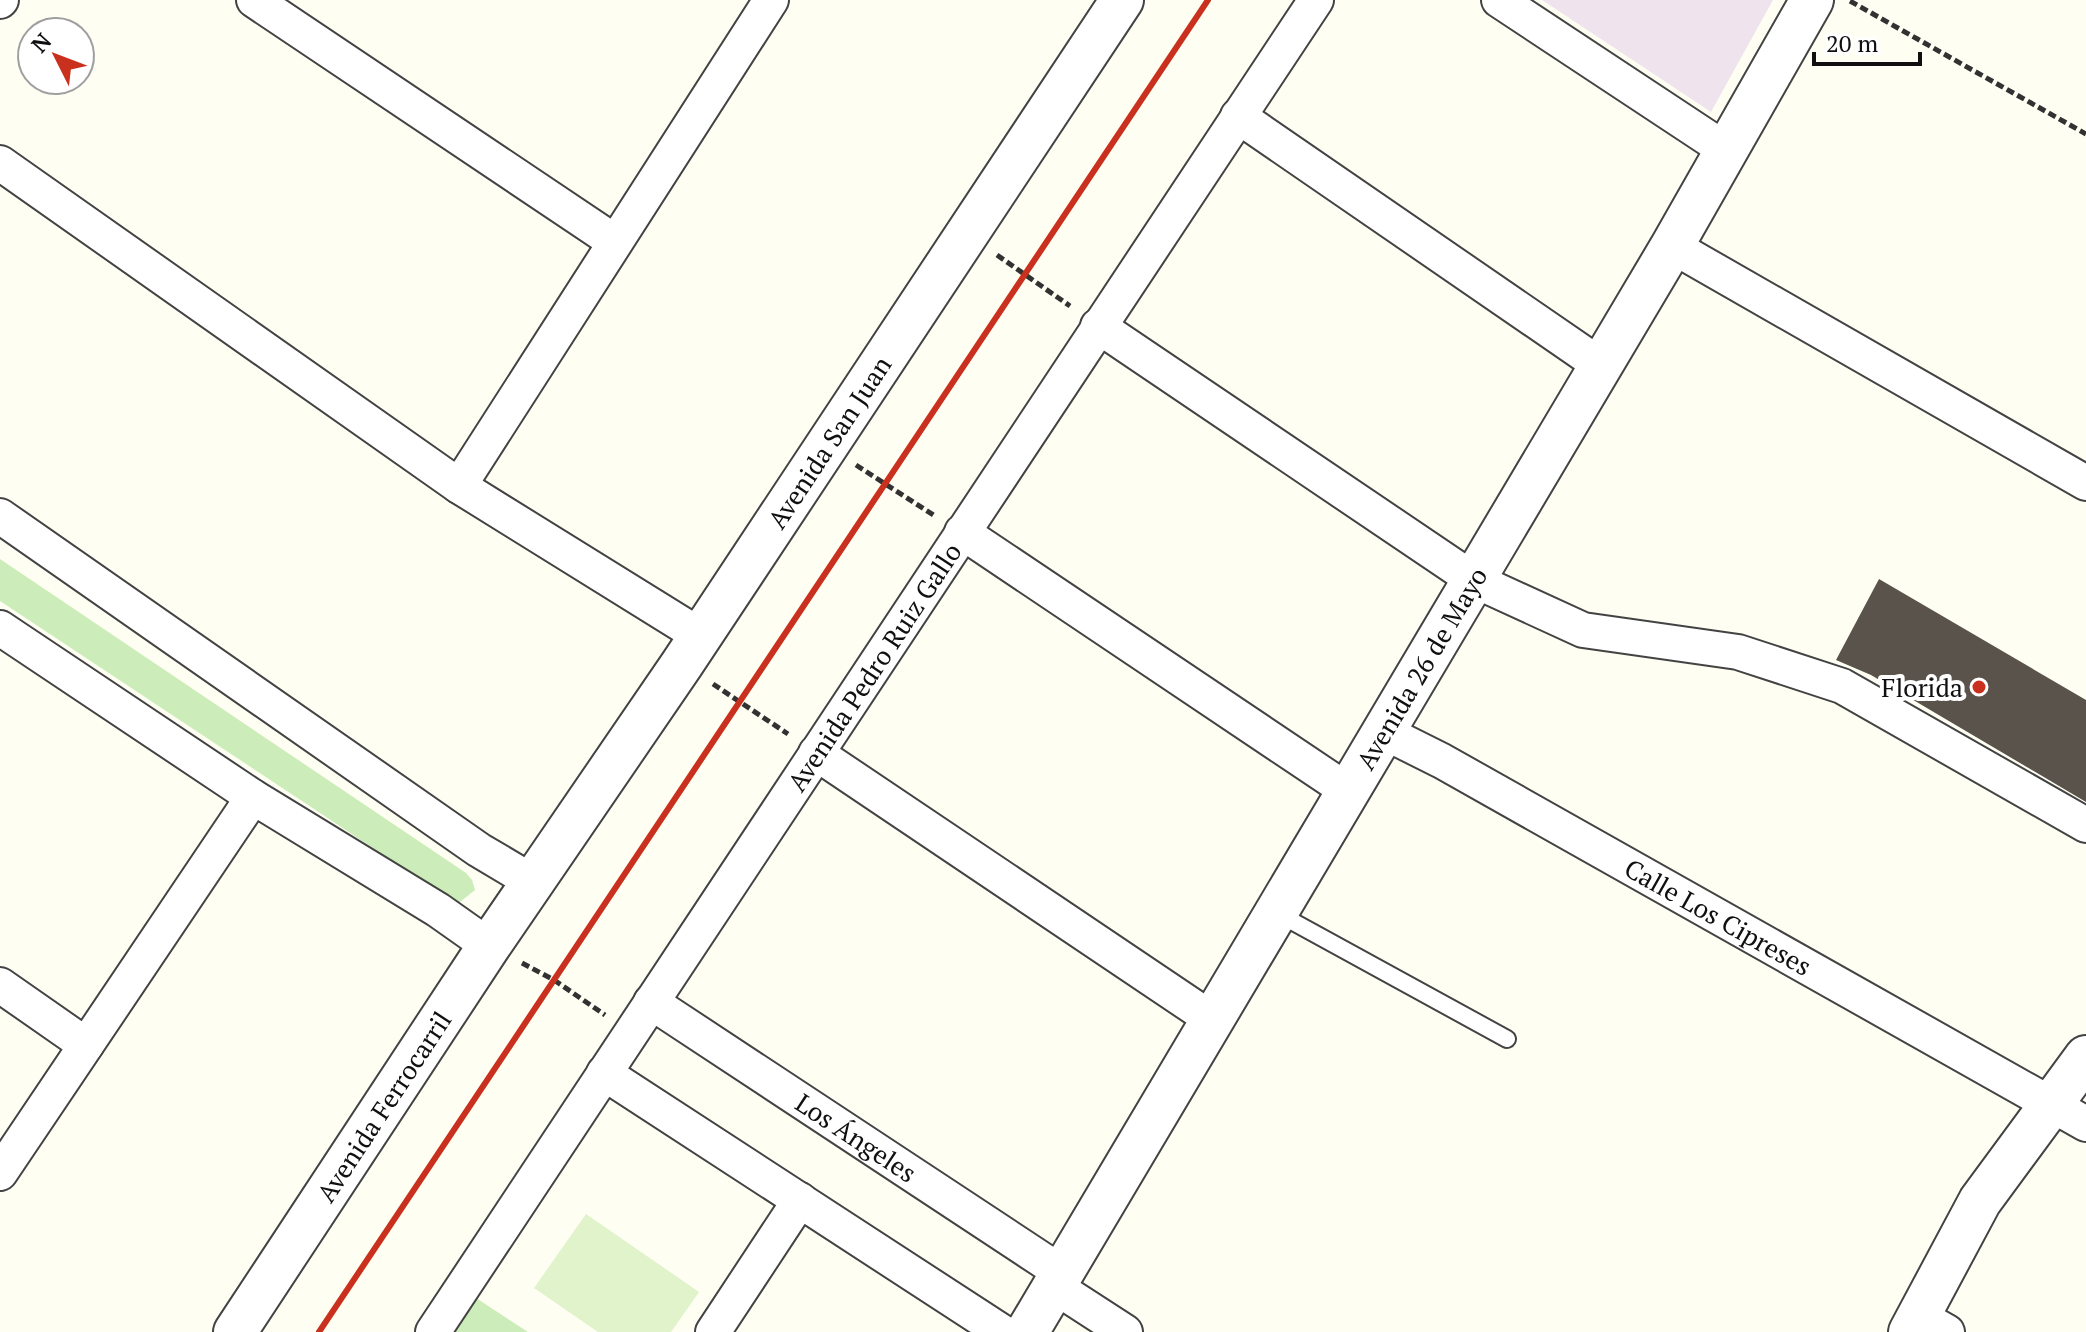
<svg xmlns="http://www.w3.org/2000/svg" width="2086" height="1332" font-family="'PT Serif',serif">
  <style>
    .industrial { fill: #efe4ee }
    .green { fill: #ccedb9 }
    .pitch { fill: #e0f3cb }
    .building { fill: #59534b }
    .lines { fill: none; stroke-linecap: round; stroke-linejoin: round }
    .service-casing { stroke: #434343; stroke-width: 20 }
    .minor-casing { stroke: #434343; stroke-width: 38 }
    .tertiary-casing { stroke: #434343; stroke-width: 46 }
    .path { stroke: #323232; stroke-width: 5; stroke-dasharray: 8 4; stroke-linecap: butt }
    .service { stroke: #fff; stroke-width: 16 }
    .minor { stroke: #fff; stroke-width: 34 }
    .tertiary { stroke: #fff; stroke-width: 42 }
    .rail { stroke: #ca301e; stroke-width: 6 }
    .poi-dot { fill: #ca301e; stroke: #fff; stroke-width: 3 }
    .labels { text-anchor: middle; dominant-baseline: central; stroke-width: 8; stroke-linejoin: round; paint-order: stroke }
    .street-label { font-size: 26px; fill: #101010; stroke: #fff }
    .poi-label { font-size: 26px; fill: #101010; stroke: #fff; text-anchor: end }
  </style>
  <rect width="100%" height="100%" fill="#fffef3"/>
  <path class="industrial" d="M1542,0H1773L1711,112Z"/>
  <path class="green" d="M0,559L466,873L472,880L475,890L460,902L453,901L0,601Z
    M476,1298L528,1332H454Z"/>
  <path class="pitch" d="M586,1214L699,1292L671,1332H598L534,1288Z"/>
  <path class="building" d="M1879,579L2086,700V802L1871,675L1836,660Z"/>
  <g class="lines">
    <defs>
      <path id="service" d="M1277,913L1507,1039"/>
      <g id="minor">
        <path d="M254,0L615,242"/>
        <path d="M1499,0L1726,150"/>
        <path d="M0,1L1,0"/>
        <path d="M1238,116L1600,365"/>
        <path d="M0,163L459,486L699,635"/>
        <path d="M1672,246L2086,483"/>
        <path d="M1098,326L1474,580L1583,630L1738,652L1842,686L2086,825"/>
        <path d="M459,486L771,0"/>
        <path d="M0,516L479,850L533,882"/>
        <path d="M962,532L1348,791"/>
        <path d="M0,628L253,797L438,910L489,946"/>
        <path id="s1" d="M1384,732L1442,761L2086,1124"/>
        <path d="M816,753L1213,1020"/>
        <path d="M0,985L86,1045"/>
        <path id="s2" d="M651,1002L1062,1273"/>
        <path d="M604,1073L1002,1332"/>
        <path d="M0,1173L253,797"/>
        <path d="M1054,1286L1125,1332"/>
        <path d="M1917,1315L1947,1332"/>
        <path id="s3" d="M433,1332L1316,0"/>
        <path d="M713,1332L800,1200"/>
      </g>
      <g id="tertiary">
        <path id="s4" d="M235,1332L489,946L682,664L1122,0"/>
        <path id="s5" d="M1027,1332L1672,246L1812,0"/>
        <path d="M1910,1332L1980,1201L2086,1057"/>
      </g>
    </defs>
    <use href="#service" class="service-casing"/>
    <use href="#minor" class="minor-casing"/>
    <use href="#tertiary" class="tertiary-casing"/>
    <path class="path" d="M1850,1L2086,134
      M997,255L1070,306
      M856,465L935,516
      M713,684L788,734
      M522,963L554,980L605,1015"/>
    <use href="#service" class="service"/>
    <use href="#minor" class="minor"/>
    <use href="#tertiary" class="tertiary"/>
    <path class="rail" d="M319,1332L1208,0"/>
  </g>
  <circle class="poi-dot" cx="1979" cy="687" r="8"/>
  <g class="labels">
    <g class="street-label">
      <text stroke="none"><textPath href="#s4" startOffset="1070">Avenida San Juan</textPath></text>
      <text stroke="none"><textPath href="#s3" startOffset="798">Avenida Pedro Ruiz Gallo</textPath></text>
      <text stroke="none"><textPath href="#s5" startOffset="772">Avenida 26 de Mayo</textPath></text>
      <text stroke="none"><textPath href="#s1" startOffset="382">Calle Los Cipreses</textPath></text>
      <text stroke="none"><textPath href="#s4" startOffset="270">Avenida Ferrocarril</textPath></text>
      <text stroke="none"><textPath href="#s2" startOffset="246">Los Ángeles</textPath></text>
    </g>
    <g class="poi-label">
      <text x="1963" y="687">Florida</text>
    </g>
  </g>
  <g transform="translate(56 56) rotate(312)"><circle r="38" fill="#ffffff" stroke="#9f9f9f" stroke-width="2"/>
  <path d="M0-6L14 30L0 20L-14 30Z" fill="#ca301e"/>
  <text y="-12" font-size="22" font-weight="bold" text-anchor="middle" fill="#101010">N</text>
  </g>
  <path d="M1814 52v12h106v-12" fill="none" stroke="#101010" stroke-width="4"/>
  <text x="1826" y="52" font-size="24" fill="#101010" stroke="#ffffff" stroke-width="6" paint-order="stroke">20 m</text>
</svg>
